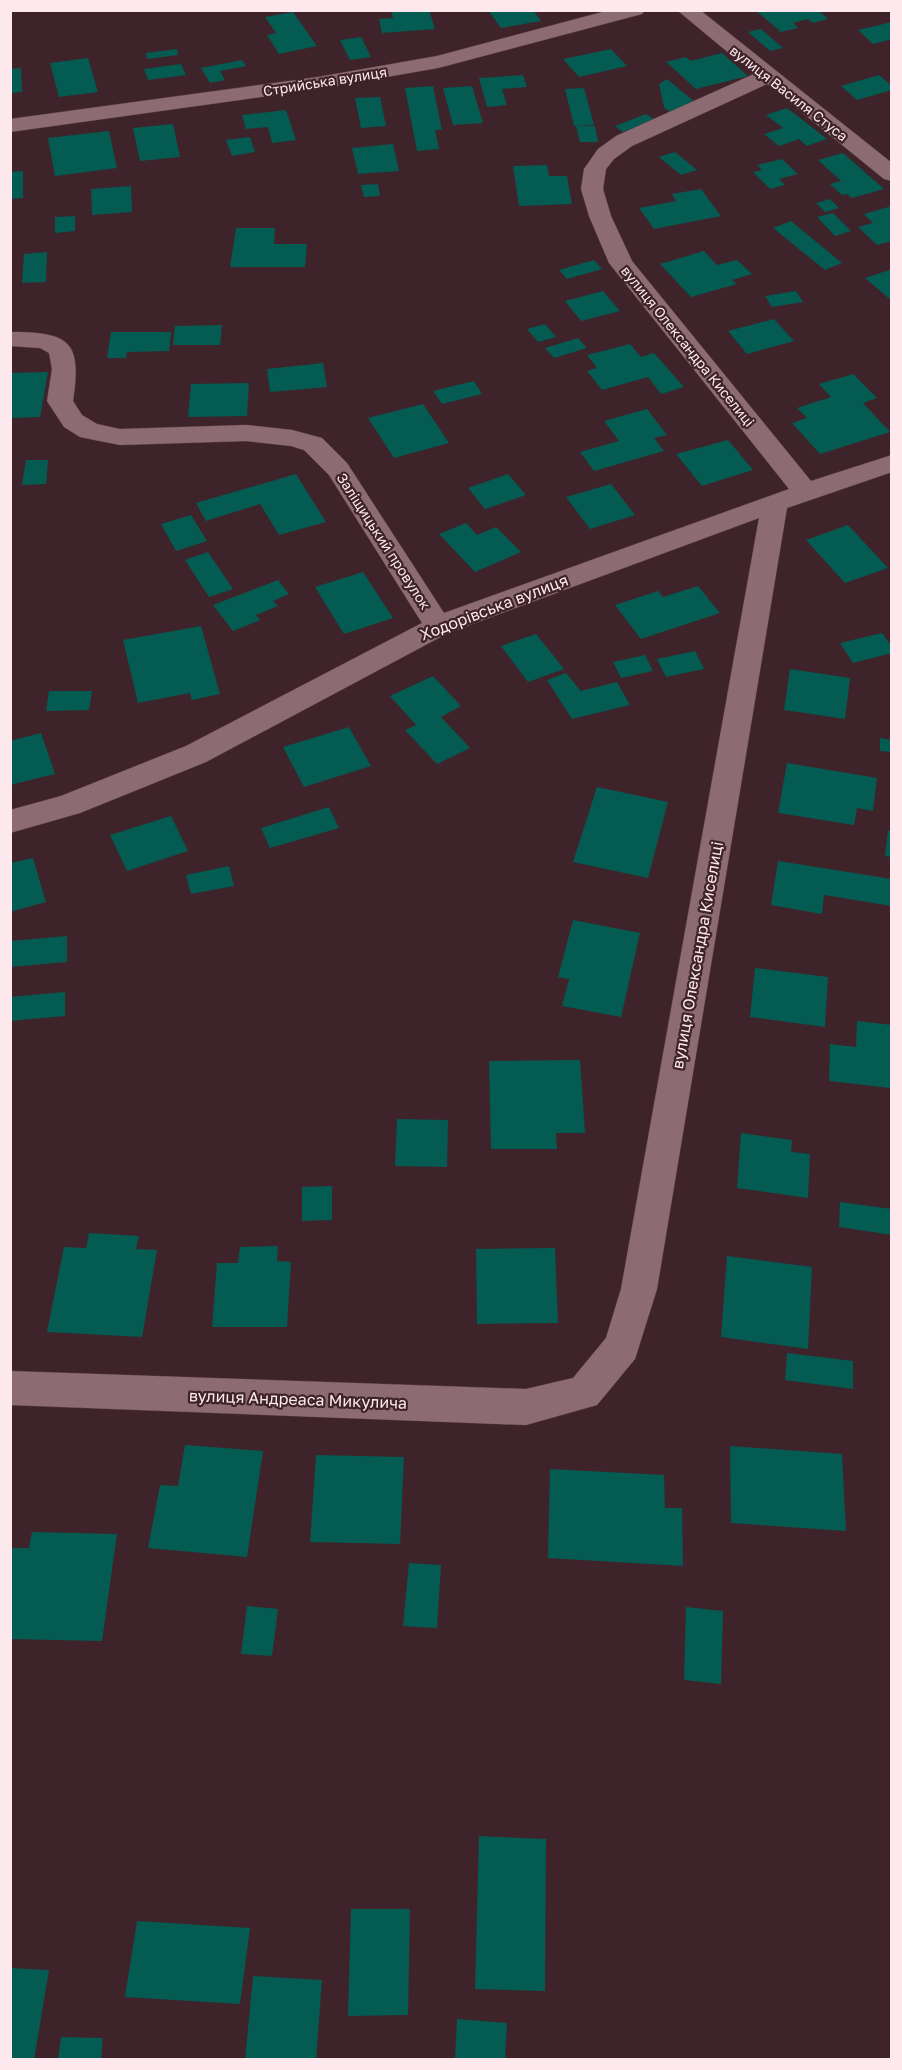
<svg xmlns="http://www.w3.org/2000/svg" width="902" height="2070" font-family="'Golos Text',sans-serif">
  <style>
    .building { fill: #045b52 }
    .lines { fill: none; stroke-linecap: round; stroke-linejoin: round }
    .minor-casing { stroke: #594047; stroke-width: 1 }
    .minor { fill: #8d6b73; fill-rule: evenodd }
    .labels { text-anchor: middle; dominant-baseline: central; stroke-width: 4.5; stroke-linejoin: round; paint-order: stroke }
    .far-street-label { font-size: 14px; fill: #fde9ed; stroke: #3f232b }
    .street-label { font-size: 16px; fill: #fde9ed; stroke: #3f232b }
  </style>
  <rect width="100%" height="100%" fill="#3f232b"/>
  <path class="building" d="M391,10H429L435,29L382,33L379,19L393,18Z
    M488,10H533L541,21L501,28Z
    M755,10H818L828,19L813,23L808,19L793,23L798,28L781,32Z
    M293,12L317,46L279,54L267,35L276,33L265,17Z
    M892,22V39L873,44L858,30Z
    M761,29L783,48L770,51L748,32Z
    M361,37L371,57L350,60L340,40Z
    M177,49L178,55L147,59L146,53Z
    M611,49L627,66L579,77L563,59Z
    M722,53L748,76L696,89L666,62L686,57L691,61Z
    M88,58L98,92L59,97L50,63Z
    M242,60L246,66L220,71L225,80L210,83L201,68Z
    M181,64L186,75L148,80L144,69Z
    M21,68L22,92L10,93V69Z
    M523,75L527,87L502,89L507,105L487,107L479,78Z
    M879,75L892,86V90L857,100L841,86Z
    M667,79L696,103L672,114L664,107L659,84Z
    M433,86L442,130H435L439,149L417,151L405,88Z
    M472,86L483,123L453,125L443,88Z
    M584,88L594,125L574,126L565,89Z
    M380,97L386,126L361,128L355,98Z
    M787,108L827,139L807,146L799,139L779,146L764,134L783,128L766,115Z
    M286,110L296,140L272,143L268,127L246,129L242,115Z
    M646,114L655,120L623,132L615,126Z
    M173,124L180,157L140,161L133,128Z
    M576,126H595L598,142H580Z
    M109,131L117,168L55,176L48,138Z
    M250,137L255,152L232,156L226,140Z
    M393,144L399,171L358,174L352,148Z
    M675,152L697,170L681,175L659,157Z
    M843,153L884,189L852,198L847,194L842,195L830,184L841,181L818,160Z
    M782,159L798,174L779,179L785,185L770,189L753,172L762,170L757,165Z
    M547,165L549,176H567L572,204L519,206L513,166Z
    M23,171V198L10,199V172Z
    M378,184L380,196L364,197L361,185Z
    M131,186L132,212L92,215L91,189Z
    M701,189L721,216L654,229L639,208L676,201L672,194Z
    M830,199L839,208L825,212L816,203Z
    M892,206V241L877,245L858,227L873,223L864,214Z
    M833,213L851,231L835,236L817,217Z
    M75,216V231L55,233V217Z
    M791,221L842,263L825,270L773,228Z
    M236,228H275L274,244H307L305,267H230Z
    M704,251L717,265L737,260L752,274L732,280L737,284L691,297L660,264Z
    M47,252L46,282L22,283L24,254Z
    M594,260L602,269L567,279L559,270Z
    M892,269V301L865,278Z
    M603,291L620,311L581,321L565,301Z
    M796,291L803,302L772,307L765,296Z
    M774,319L794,341L747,354L728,331Z
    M545,324L556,337L538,342L527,329Z
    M222,325L220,345H173L175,326Z
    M111,332H171L169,351L127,352L126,358H107Z
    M578,338L587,348L554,358L545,348Z
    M630,344L641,357L654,353L684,387L661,394L648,377L602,390L587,371L597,368L587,355Z
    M323,363L327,387L270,392L267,369Z
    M48,372L40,417L10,418V373Z
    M853,374L877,398L863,403L890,432L820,454L792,423L807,418L797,408L831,397L819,384Z
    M474,381L482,394L442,404L433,391Z
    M249,383L247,416L188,417L191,384Z
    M423,404L449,443L394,458L368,418Z
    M647,409L667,435L654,438L664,451L594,471L580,452L619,441L604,421Z
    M728,440L753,470L702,486L676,454Z
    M26,460H48L46,484L22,485Z
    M296,474L326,522L279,535L260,504L206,521L196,503Z
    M508,474L526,495L485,509L468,488Z
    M611,484L635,515L590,529L566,497Z
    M191,515L207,541L176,551L161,524Z
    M466,523L477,535L496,527L521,552L475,572L439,534Z
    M848,525L888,568L845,583L806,540Z
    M208,552L233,589L209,597L185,560Z
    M363,572L393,618L344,634L315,587Z
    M278,580L289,594L273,601L278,606L256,615L260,620L233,631L213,605Z
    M698,586L720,613L641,639L615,605L658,591L663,597Z
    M201,626L220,694L192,700L190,693L138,703L123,640Z
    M882,633L892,647V653L853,663L840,643Z
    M536,634L564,669L528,682L501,646Z
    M695,651L704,669L666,677L657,659Z
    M645,655L653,671L621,678L613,662Z
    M790,669L850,678L845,719L784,710Z
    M566,673L581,691L617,682L630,705L572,719L547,680Z
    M433,676L461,706L441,717L470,748L437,764L405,730L416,725L390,696Z
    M49,691H92L89,710L46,711Z
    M349,727L371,766L304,787L283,747Z
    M41,733L55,774L10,785V741Z
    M880,738L892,740V752L880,751Z
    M787,763L877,778L873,811L857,808L854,825L778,813Z
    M597,787L668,802L648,878L573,862Z
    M329,807L339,828L270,848L261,828Z
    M171,816L188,851L127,871L110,835Z
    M888,831H892V857L885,856Z
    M33,858L46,902L10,912V863Z
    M778,861L892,879V906L824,895L822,914L771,905Z
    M229,866L234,886L191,894L186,875Z
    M573,920L640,933L621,1017L562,1006L569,979L558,977Z
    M67,936V962L10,967V941Z
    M755,968L828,977L825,1027L750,1017Z
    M65,992V1016L10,1021V997Z
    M857,1021L892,1025L890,1088L829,1081L830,1044L856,1047Z
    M580,1060L585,1133H556L557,1149H491L489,1061Z
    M397,1119L448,1120L447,1167L395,1166Z
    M741,1133L792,1140L791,1152L810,1154L808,1198L737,1188Z
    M332,1186V1220L302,1221V1187Z
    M840,1202L892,1209V1235L839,1227Z
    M89,1233L139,1236L136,1249L157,1250L142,1337L47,1332L64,1247L86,1248Z
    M278,1246L277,1261L291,1262L287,1327H212L217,1263H238L240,1247Z
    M555,1248L558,1323L477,1324L476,1249Z
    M727,1256L812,1267L808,1349L721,1337Z
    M787,1353L853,1361V1389L785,1380Z
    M185,1445L263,1451L247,1557L148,1548L160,1485L178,1486Z
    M730,1446L842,1454L846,1531L731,1523Z
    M316,1455L404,1457L400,1544L310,1542Z
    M550,1469L664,1475L665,1508H682L683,1566L548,1558Z
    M32,1532L117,1534L102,1641L10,1639V1548H29Z
    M409,1563L441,1565L437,1628L403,1626Z
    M247,1606L278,1609L272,1656L241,1654Z
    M686,1607L723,1611L721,1684L684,1680Z
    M479,1836L546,1839L545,1991L475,1989Z
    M351,1909H410L408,2015L348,2016Z
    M137,1921L250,1928L240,2004L125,1997Z
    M10,1968L49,1970L34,2060H10Z
    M253,1976L322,1980L316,2060H245Z
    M457,2019L507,2023L505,2060H455Z
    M61,2037L103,2038L101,2060H58Z"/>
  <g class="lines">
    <defs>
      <path id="minor" d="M610,10H645L642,14L438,68L318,89L10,132V119L318,77L437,56Z
        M677,10H700L892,163V181L884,179L767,84L632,146L614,159L606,169L603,189L611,216L632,261L811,481L892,455V472L787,508L657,1289L635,1359L597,1405L526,1425L10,1405V1371L526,1389L573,1378L606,1338L621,1289L759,518L448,633L206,762L80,813L10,833V810L61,796L186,746L422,623L329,475L304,450L291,446L246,441L120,445L80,437L64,427L47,401L52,369L49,353L40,348L10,346V332C70,332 82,341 73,401L82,415L97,424L120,429L246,425L292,430L322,438L347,463L444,613L789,489L609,263L589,216L581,189L584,169L598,149L616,136L754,74Z"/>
    </defs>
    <use href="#minor" class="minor-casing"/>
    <use href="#minor" class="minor"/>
  </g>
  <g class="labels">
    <g class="far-street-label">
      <text transform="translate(325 81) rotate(-9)">Стрийська вулиця</text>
      <text transform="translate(789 93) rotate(38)">вулиця Василя Стуса</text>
      <text transform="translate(688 346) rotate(51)">вулиця Олександра Киселиці</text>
      <text transform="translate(384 541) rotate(57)">Заліщицький провулок</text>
    </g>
    <g class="street-label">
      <text transform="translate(494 607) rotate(-21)">Ходорівська вулиця</text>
      <text transform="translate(697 955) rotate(-80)">вулиця Олександра Киселиці</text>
      <text transform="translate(298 1399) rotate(2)">вулиця Андреаса Микулича</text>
    </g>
  </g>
  <rect width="902" height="2070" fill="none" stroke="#fde9ed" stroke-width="24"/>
</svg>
